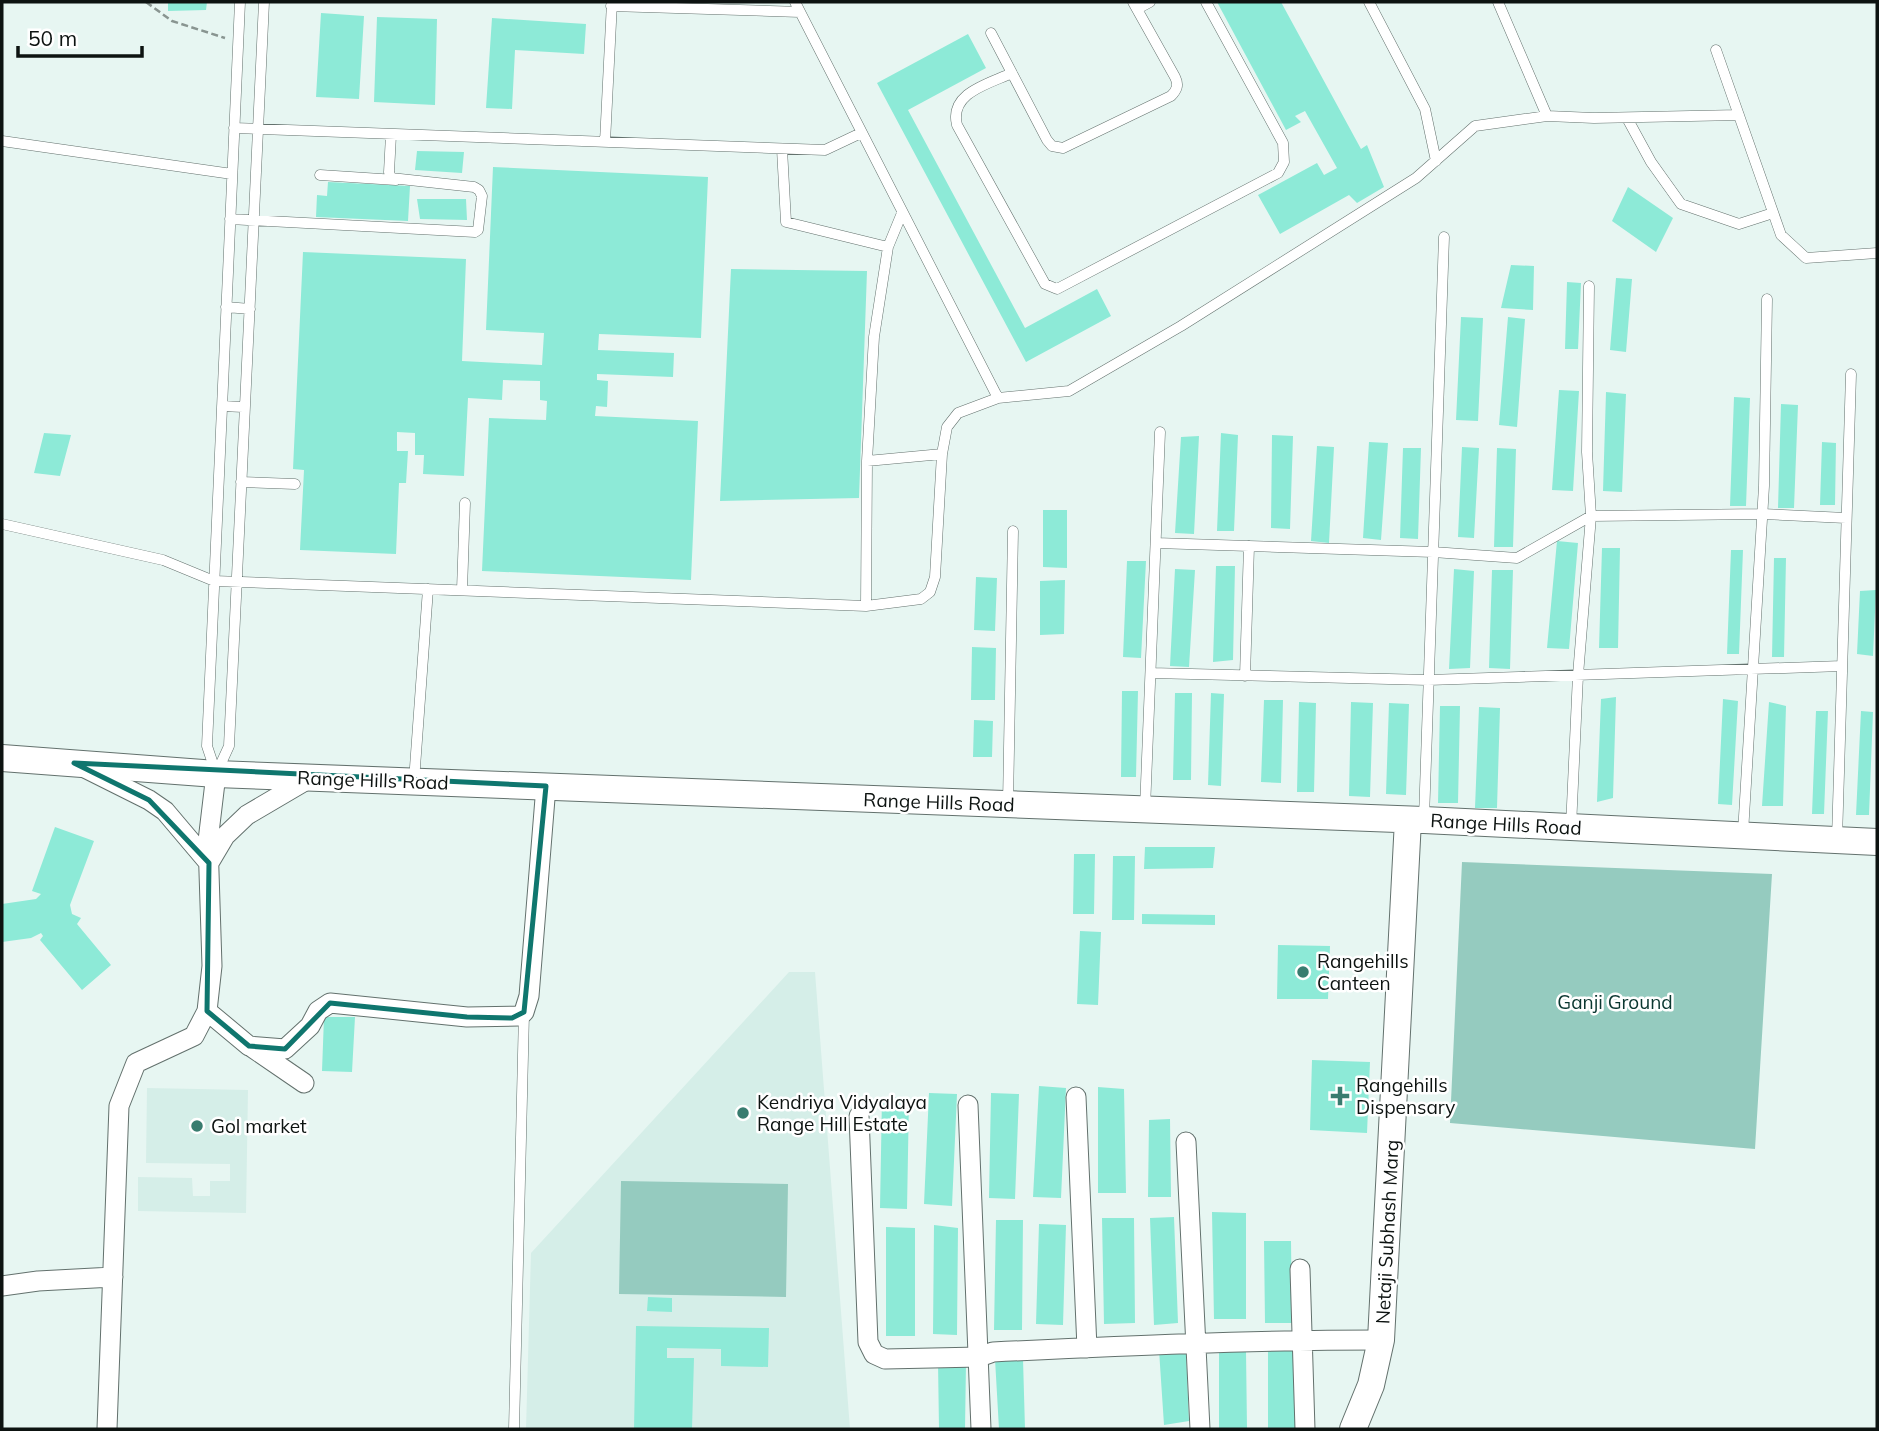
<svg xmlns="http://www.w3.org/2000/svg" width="1879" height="1431" font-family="Mulish,sans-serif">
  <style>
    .built { fill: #d5eee8 }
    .green { fill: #95cbbf }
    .building { fill: #8dead7 }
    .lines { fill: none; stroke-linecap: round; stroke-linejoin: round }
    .lane-casing { stroke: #63716d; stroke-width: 11 }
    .street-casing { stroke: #63716d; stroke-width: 21 }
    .secondary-casing { stroke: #63716d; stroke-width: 28 }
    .path { stroke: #899591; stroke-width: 2.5; stroke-dasharray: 7 3.5; stroke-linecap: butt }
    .lane { stroke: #fff; stroke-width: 10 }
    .street { stroke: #fff; stroke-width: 19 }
    .secondary { stroke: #fff; stroke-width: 26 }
    .marked { fill: none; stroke: #0f766e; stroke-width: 5; stroke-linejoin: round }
    .poi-dot { fill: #387c6f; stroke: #fff; stroke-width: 2.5 }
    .labels { text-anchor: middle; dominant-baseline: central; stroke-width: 5; stroke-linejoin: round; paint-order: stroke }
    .street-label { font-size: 19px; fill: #0d1311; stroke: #fff }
    .poi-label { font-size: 19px; fill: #0d1311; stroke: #fff; text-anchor: start }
    .park-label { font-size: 19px; fill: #0a3730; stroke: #fff }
  </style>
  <rect width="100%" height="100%" fill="#e7f6f2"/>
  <path class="built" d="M789,972H815L850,1429H526L531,1253Z
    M147,1088L248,1090L246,1213L138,1211V1177L192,1178L193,1196H210V1181H230V1164L146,1163Z"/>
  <path class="green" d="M1462,862L1772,874L1755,1149L1450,1123Z
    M621,1181L788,1184L786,1297L619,1294Z"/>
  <path class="building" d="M168,2H207L206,10L168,11Z
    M1217,2H1281L1361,149L1367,145L1384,187L1357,203L1349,195L1280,234L1258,195L1317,163L1324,175L1337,168L1305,111L1295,116L1301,122L1286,130Z
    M321,13L364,16L359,99L316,97Z
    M377,17L437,19L435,105L374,102Z
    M492,18L586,24L584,54L515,50L512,109L486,108Z
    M968,34L986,68L908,110L1025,328L1097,289L1111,316L1026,362L877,83Z
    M417,151L464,152L462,173L415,170Z
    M493,167L708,177L701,338L599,334L598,350L674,353L673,377L597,374V380L608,381L607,407L596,406L595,416L698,421L691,580L482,571L489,418L546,420L547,401L540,400V381L503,380L502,400L468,398L464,476L423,474L424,455H415V433L397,432V451H408L406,483H399L396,554L300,550L304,470L293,469L303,252L466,259L462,361L542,365L544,333L486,330Z
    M328,182L410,186L408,221L316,217L317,195L327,196Z
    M1628,187L1673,218L1656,252L1612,221Z
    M417,199H466L467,220L420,219Z
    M1511,265L1534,266L1533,310L1501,308Z
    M731,269L867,271L859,498L720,501Z
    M1616,278L1632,279L1626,352L1610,350Z
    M1567,282L1581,283L1578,349H1565Z
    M1461,317L1483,318L1478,421L1456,420Z
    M1508,317L1525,319L1517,427L1499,425Z
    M1559,390L1579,391L1573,491L1552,490Z
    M1606,392L1626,394L1622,492L1603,491Z
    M1734,397L1750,398L1746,506H1730Z
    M1781,404L1798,405L1794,508H1778Z
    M44,433L71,435L60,476L34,473Z
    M1221,433L1238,435L1234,531H1217Z
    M1272,435L1293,436L1290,529L1271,528Z
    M1199,436L1194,534L1175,533L1181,437Z
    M1369,442L1388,443L1381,540L1363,538Z
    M1822,442L1836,443L1835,505H1820Z
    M1317,446L1334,447L1329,543L1311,541Z
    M1462,447L1479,448L1474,538L1458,537Z
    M1403,448H1421L1418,539L1400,538Z
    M1497,448L1516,449L1513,547H1494Z
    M1043,510H1067V568L1043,567Z
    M1557,541L1578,543L1569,649L1547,648Z
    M1602,548H1620L1618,648H1599Z
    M1731,550H1743L1739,654H1727Z
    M1774,558H1786L1784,657H1772Z
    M1127,561H1146L1141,658L1123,657Z
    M1216,566H1235L1233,660L1213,662Z
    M1175,569L1195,570L1189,667L1170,666Z
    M1454,569L1474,571L1470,668L1449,669Z
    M1492,570H1513L1510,669L1489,668Z
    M976,577L997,578L995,631L974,630Z
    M1065,580L1064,634L1040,635V581Z
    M1876,590L1873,656L1857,654L1860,591Z
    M972,647L996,648L995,700H971Z
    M1122,691H1138L1136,777H1121Z
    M1175,693H1192L1191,780H1173Z
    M1211,693L1224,694L1221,786L1208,785Z
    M1616,697L1613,798L1597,802L1601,699Z
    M1723,699L1738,701L1732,805L1718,804Z
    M1264,700H1283L1281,783L1261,782Z
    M1299,702L1316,703L1314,792H1297Z
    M1351,702L1373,703L1370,797L1349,796Z
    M1769,702L1786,706L1783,806H1762Z
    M1389,703L1409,704L1406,795L1386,794Z
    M1440,706H1460L1458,803H1438Z
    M1479,707L1500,708L1497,808H1475Z
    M1816,711H1828L1824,814H1812Z
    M1861,711L1873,712L1869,815H1856Z
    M974,720L993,721L992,757H973Z
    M55,827L94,841L70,905L72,914L81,918L77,924L111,965L82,990L40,940L43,936L41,933L31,938L2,942V904L36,899L41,894L32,891Z
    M1145,847H1215L1213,868L1144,869Z
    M1074,854H1095L1094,914H1073Z
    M1113,856H1135L1134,920H1112Z
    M1142,914L1215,915V925L1142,924Z
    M1080,931L1101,932L1098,1005L1077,1004Z
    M1278,945L1330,946L1328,999H1277Z
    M324,1017H355L352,1072L322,1071Z
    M1312,1060L1370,1062L1367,1133L1310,1130Z
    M1039,1086L1066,1088L1061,1198L1033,1197Z
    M1098,1087L1124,1089L1126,1193H1098Z
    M929,1093L957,1094L952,1206L924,1204Z
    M991,1093L1019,1094L1015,1199L989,1198Z
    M882,1097L909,1098L907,1209L880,1208Z
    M1170,1119L1171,1197H1148L1149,1120Z
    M1212,1212L1246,1213V1319H1214Z
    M1174,1217L1178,1323L1154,1325L1150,1218Z
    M1102,1218H1134L1135,1323L1104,1324Z
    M996,1220H1023L1022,1330H994Z
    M1039,1224L1066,1225L1063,1325L1036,1324Z
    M934,1225L958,1228L957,1335L933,1334Z
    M886,1227L915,1228V1336H886Z
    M1264,1241H1291L1292,1323H1265Z
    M648,1297L672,1298V1312L647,1311Z
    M636,1326L769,1328L768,1367L721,1366V1349L667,1348V1358H694L692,1429H634Z
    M1268,1348L1295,1349L1297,1429H1268Z
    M1159,1350L1186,1351L1189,1421L1164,1425Z
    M1219,1350L1246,1351L1247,1429H1219Z
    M995,1359H1023L1025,1429H999Z
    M938,1362L966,1363L965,1429H939Z"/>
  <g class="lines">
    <defs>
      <path id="lane" d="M795,2L998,398L1069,391L1181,326L1416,178L1475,126L1547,116L1594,118L1739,115
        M1369,2L1425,109L1436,161
        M1498,2L1547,116
        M611,6L800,12
        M1137,9L1150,2
        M991,33L1047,140L1052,146L1063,148L1171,96C1177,90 1179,85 1175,77L1133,2
        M1716,50L1781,235L1806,258L1877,253
        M1012,73C988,84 949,93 957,125L1045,284L1057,289L1278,173L1284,162L1283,143L1206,2
        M1627,118L1651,162L1681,204L1739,224L1773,213
        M234,128L825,150L861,133
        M2,141L232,174
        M605,142L612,2
        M782,149L786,222L888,247
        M320,175L396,180
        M902,213L888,247L874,337L867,461L866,606L921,599L930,592L935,577L942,454L947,427L958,413L998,398
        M230,219L475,232L478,230L482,196L479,190L474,187L391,178L389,172L391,135
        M226,307L250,309
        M222,406L243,407
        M867,461L942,454
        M241,482L295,484
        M2,524L163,560L214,581L866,606
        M1156,543L1433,552L1517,558L1591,516L1762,514L1846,518
        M462,590L465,503
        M1151,673L1428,680L1842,666
        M1245,676L1249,546
        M215,770L207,746L240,2
        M218,770L229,746L264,2
        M414,781L428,589
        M1008,803L1013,531
        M1145,809L1160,432
        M1424,818L1444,237
        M1571,827L1578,675L1591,516L1587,452L1589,286
        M1743,833L1764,486L1767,299
        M1837,839L1851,374
        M514,1429L524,1013"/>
      <path id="street" d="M85,768L149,800L165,811L209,863L225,836L247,815L310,778
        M207,1011L249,1046L285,1049L310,1026L318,1011L330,1003L467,1017L519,1016L524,1012L529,996L546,786
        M250,1046L304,1083
        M1076,1097L1087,1348
        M968,1105L981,1429
        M859,1116L868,1342L874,1354L885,1359L979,1357L993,1352C1122,1346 1252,1340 1381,1340
        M1186,1142L1200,1429
        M1300,1269L1305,1429
        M2,1286L38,1281L113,1277
        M107,1429L119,1106L136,1063L194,1036L207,1011L212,966L208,841L216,774"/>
      <path id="secondary" d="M2,758L216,774L1424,820L1877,842
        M1353,1429L1371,1385L1381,1340L1408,820"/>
    </defs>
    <use href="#lane" class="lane-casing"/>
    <use href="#street" class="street-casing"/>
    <use href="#secondary" class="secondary-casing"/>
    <path class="path" d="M146,2L172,21L225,38"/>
    <use href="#lane" class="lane"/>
    <use href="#street" class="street"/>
    <use href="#secondary" class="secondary"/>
  </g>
  <path class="marked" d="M74,763L546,786L524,1012L512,1018L467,1017L330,1003L285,1049L249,1046L207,1011L209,863L149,800Z"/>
  <g class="poi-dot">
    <circle cx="1303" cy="972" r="7"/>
    <path d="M1336.5 1085.5h7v7h7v7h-7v7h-7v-7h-7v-7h7z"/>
    <circle cx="743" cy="1113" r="7"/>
    <circle cx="197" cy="1126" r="7"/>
  </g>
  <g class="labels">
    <g class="street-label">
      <text transform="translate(373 780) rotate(2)">Range Hills Road</text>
      <text transform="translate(939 802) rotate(2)">Range Hills Road</text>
      <text transform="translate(1506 824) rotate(3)">Range Hills Road</text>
      <text transform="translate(1387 1232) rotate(-87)">Netaji Subhash Marg</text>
    </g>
    <g class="poi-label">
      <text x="1317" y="961">Rangehills<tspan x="1317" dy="22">Canteen</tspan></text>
      <text x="1356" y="1085">Rangehills<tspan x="1356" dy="22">Dispensary</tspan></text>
      <text x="757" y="1102">Kendriya Vidyalaya<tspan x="757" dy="22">Range Hill Estate</tspan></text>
      <text x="211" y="1126">Gol market</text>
    </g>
    <g class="park-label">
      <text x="1615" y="1002">Ganji Ground</text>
    </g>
  </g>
  <rect width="1879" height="1431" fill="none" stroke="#0d1311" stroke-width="7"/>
  <path d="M18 46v10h124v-10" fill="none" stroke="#0d1311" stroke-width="3.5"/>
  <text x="28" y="46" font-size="21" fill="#0d1311" stroke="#ffffff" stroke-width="5" paint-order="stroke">50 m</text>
</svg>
